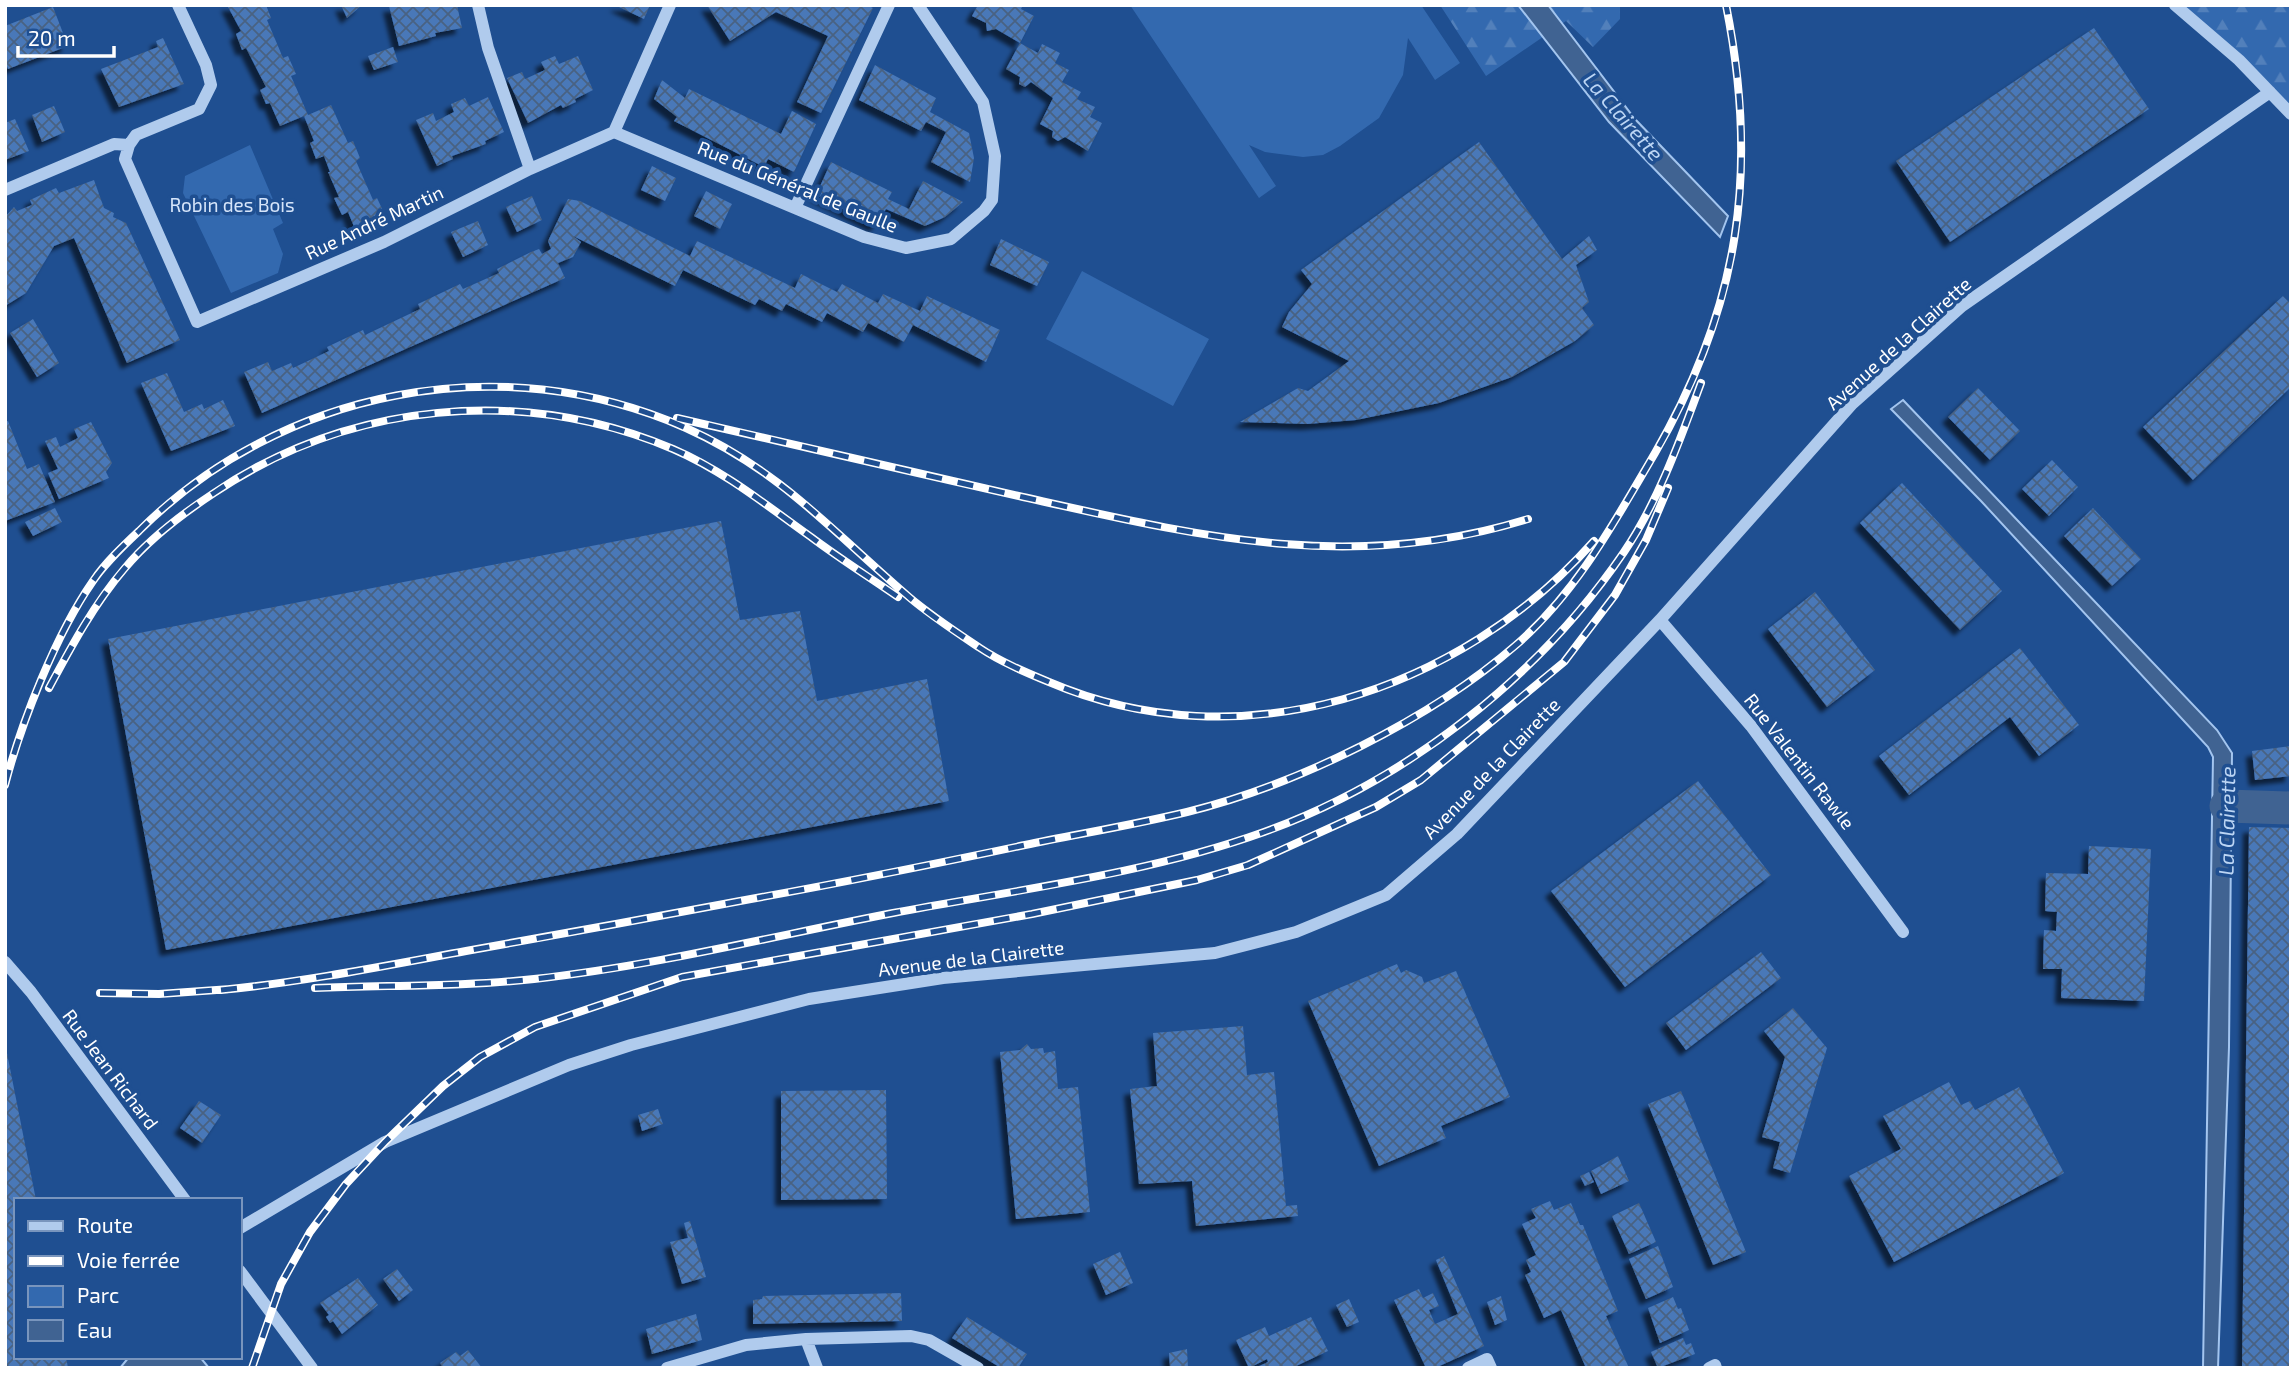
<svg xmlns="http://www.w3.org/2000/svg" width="2296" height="1373" font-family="'Exo 2',sans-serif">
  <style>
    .green { fill: #3369af }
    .forest { fill: url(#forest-firs) }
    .water { fill: #406392; stroke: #a3c5ef; stroke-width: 2 }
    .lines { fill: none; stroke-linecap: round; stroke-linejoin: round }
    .canal { stroke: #406392; stroke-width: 33 }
    .building { fill: url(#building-cross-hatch); filter: url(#shadow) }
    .minor { stroke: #b0cbed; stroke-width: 12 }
    .rail-casing { stroke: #fff; stroke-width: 8 }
    .rail { stroke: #1f4f91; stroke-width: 5; stroke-dasharray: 16; stroke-linecap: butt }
    .labels { text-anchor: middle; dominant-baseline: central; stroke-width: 7; stroke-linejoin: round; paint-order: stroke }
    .street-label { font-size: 19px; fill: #fff; stroke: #1f4f91 }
    .park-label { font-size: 19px; fill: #d6e5fa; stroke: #1f4f91 }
    .water-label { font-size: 21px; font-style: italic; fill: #bcd5f4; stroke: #1f4f91 }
  </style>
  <defs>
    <pattern id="forest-firs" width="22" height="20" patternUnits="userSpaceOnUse" patternTransform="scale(1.75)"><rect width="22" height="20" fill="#3369af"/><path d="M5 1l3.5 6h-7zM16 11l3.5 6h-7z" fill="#5280bb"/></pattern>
    <pattern id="building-cross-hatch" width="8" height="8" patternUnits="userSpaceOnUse" patternTransform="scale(1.75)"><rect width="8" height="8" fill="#4878b8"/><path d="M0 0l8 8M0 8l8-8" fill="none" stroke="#4a6282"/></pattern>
    <filter id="shadow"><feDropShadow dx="-6" dy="6" stdDeviation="2" flood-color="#0009"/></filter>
  </defs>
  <rect width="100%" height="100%" fill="#1f4f91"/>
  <path class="green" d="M1130,5H1421L1460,63L1435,80L1408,38L1403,75L1379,118L1340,146L1323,155L1303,157L1265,152L1249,145L1276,186L1259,198Z
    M250,145L283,223L273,229L283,254L278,273L231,293L183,193L185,176Z
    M1082,271L1209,339L1173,406L1046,339Z"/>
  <path class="forest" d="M1440,5H1620V19L1593,47L1566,21L1486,76Z
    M2181,5H2291V114Z"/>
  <path class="water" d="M1518,5H1548L1635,119L1728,216L1720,237L1609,122Z
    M1903,400L2217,730L2232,753L2229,1047L2218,1368H2203L2213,757L2208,747L1981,501L1891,409Z
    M129,1357H200L209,1368H120Z"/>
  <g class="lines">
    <path class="canal" d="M2226,806L2291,808"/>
  </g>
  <path class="building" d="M227,5H266L271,18L267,20L283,58L288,56L296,74L291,76L308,115L331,105L348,143L353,141L360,158L356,161L373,200L377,198L385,215L355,229L348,212L342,215L334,198L339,197L328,172H330L324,156L316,159L310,143L314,141L304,116L280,126L270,103L266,104L260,90L266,87L246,48L242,50L236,34L241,31Z
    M341,5H362L347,18Z
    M457,5L462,28L435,33L436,36L399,46L389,6Z
    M615,5H650L644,19Z
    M707,5H867L873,8L821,113L797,102L828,36L776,12L730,41Z
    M978,5H1023L1021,9L1034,16L1020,43L996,29L987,31L986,23L972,16Z
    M53,7L68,46L8,69L5,61V26Z
    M2094,28L2149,109L1950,242L1896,161Z
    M163,38L184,84L119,107L101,69L158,47L156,41Z
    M1020,43L1038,53L1042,44L1060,53L1055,63L1069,70L1062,82L1081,92L1077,99L1095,107L1090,117L1102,123L1088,151L1065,137L1058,141L1052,137L1053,131L1040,124L1053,98L1031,82L1025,87L1019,84L1020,77L1006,69Z
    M393,47L398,62L374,70L368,56Z
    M555,56L559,64L578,56L593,90L575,99L576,102L563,108L561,105L528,123L507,78L522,72L525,79L545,70L541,62Z
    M875,65L936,98L930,112L969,133L974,158L970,182L931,162L946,132L926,122L921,131L859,100Z
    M662,80L685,98L689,89L781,134L792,111L816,124L794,172L768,159L764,167L674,121L677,117L654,99Z
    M488,97L504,132L485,141L486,144L452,156L453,159L437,166L416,120L433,113L436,121L454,112L451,104L465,98L469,106Z
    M54,106L65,132L42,142L32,115Z
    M15,119L29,151L5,160V123Z
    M1479,142L1562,259L1589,236L1597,250L1576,265L1589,302L1582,308L1594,325L1575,341L1512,377L1439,403L1356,420L1307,424L1240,422L1298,388L1308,391L1349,361L1282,327L1289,312L1312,284L1301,270Z
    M831,162L892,192L888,199L909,209L923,181L963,202L945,217L925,226L886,209L876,226L816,195Z
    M652,166L676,178L665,201L641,190Z
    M94,180L104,208L114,213L113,217L126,223L180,340L127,363L74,238L54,246L26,293L5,306V217L14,207L17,211L32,205L30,200L56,188L59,193Z
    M706,191L732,204L720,229L694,216Z
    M532,196L542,220L517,232L506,207Z
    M568,199L580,201L690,256L697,241L795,288L801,274L837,292L842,284L878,303L883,294L920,311L927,296L1000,330L986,362L913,325L904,342L868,323L863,332L827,313L822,322L786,304L782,311L759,299L755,305L683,270L675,286L573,236L581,242L573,257L558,263L565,278L262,413L244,372L268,362L272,371L291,363L293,368L329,351L327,347L363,330L365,335L420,309L418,304L460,284L463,289L499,273L497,269L531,252L539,249L542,254L551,249L548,241Z
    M478,221L488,245L463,257L451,232Z
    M1001,239L1049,262L1037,286L990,265Z
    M2283,296L2291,304V387L2193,480L2143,427Z
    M33,319L59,363L37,377L10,333Z
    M167,373L184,412L202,404L204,409L223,400L235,426L171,451L141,383Z
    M1978,388L2020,431L1990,460L1948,417Z
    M8,421L27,469L39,464L55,502L5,521V422Z
    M91,422L112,463L106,472L109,478L59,499L48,473L58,469L45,441L56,437L60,447L78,438L74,429Z
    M2052,460L2078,487L2049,516L2022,489Z
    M1902,483L2002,591L1960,630L1860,523Z
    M55,508L62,522L33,536L25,522Z
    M2093,508L2141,559L2112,586L2064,536Z
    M721,521L740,620L800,611L817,701L927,679L949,801L166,950L108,639Z
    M1815,592L1875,670L1827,707L1768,629Z
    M2020,648L2079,725L2039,756L2010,717L1909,795L1879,756Z
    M2291,746V776L2255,780L2252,751Z
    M1698,781L1771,875L1625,987L1551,891Z
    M2249,827L2291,828V1368H2242Z
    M2089,846L2151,849L2144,1001L2061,998L2062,969H2043L2044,930L2056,931L2057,912L2045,911L2046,873L2088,874Z
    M1761,952L1781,978L1686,1050L1666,1023Z
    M1397,964L1401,973L1406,970L1422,977L1424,983L1456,971L1510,1097L1441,1126L1446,1138L1379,1166L1308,1001Z
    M1793,1008L1827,1048L1790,1173L1773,1168L1780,1142L1762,1137L1785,1057L1764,1031Z
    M1243,1026L1247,1075L1274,1072L1286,1206L1297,1205L1298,1216L1196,1226L1192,1181L1139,1184L1130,1089L1157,1086L1153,1033Z
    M5,1043L36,1200H16V1357H66L68,1368H5Z
    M1027,1044L1031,1049L1043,1048L1044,1053L1055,1051L1058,1089L1078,1087L1090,1212L1016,1219L1000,1052L1020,1050Z
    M1949,1082L1961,1105L1970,1101L1975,1110L2019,1087L2064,1173L1894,1262L1849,1176L1901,1149L1883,1116Z
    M886,1090L887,1199L781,1200V1091Z
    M1681,1091L1746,1252L1713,1265L1648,1104Z
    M199,1101L221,1115L202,1143L180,1128Z
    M658,1109L663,1124L642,1131L638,1115Z
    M1618,1156L1629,1181L1601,1194L1591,1171Z
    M1589,1172L1594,1182L1585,1186L1580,1176Z
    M1550,1201L1554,1210L1571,1203L1580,1225H1583L1618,1311L1606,1316L1629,1368H1586L1561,1310L1544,1318L1525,1275L1531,1272L1526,1260L1536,1255L1522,1224L1536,1218L1531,1209Z
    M1639,1203L1656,1242L1629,1254L1612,1216Z
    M690,1221L706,1277L682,1284L670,1242L688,1238L684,1223Z
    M1658,1246L1673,1287L1646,1299L1629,1259Z
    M1120,1252L1133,1283L1106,1295L1093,1264Z
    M1444,1256L1484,1346L1435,1368H1426L1394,1300L1419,1289L1423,1298L1433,1293L1439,1306L1429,1310L1435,1324L1458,1314L1436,1260Z
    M397,1269L413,1290L399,1301L383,1279Z
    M358,1278L378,1305L342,1334L333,1321L330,1323L326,1317L329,1315L320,1303Z
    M901,1293L902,1321L753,1324V1300L762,1299L763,1296Z
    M1501,1296L1507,1320L1495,1325L1487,1302Z
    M1673,1297L1678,1309L1681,1308L1689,1330L1660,1343L1648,1308Z
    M1349,1299L1359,1322L1347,1327L1336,1305Z
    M696,1314L702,1340L652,1354L646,1329Z
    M967,1317L1027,1354L1018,1368H1001L952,1338Z
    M1311,1317L1328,1351L1292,1368H1255L1268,1362L1267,1359L1249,1368L1236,1340L1265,1327L1269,1336Z
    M1683,1338L1686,1345L1691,1343L1695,1354L1658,1368L1651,1352Z
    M1187,1349L1188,1368H1170L1169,1353Z
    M468,1350L482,1368H443L440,1363L456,1352L460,1356Z"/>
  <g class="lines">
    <path class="minor" d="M478,5L488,48L530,169
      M2175,5L2239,60L2291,114
      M614,132L864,237L906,248L951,239L984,211L992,200L995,156L983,102L918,5
      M129,145L125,159L197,322L384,242L530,169L614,132L670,5
      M5,190L114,144L129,145L136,135L199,109L211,85L206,65L178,5
      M795,208L889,5
      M1660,620L1751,726L1903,932
      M5,962L31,992L185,1200
      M240,1228L385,1142L569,1065L631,1045L809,999L943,978L1215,953L1296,932L1386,895L1457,834L1660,620L1852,404L1962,306L2270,92
      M240,1271L312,1368
      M806,1339L817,1368
      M667,1368L746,1345L806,1339L911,1336L929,1340L978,1368
      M1468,1368L1487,1359L1491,1368
      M1709,1368L1715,1365L1716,1368"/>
    <defs>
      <path id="rail" d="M677,418C793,444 907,471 1023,497C1198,536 1351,574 1528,519
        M49,688C71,647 94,604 125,568C150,538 182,514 214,493C349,402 522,385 673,449C724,471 766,505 811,537C839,558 869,577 898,597
        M5,785C21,723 56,634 93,581C105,563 123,546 139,531C281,389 501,346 686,428C780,470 833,532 909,597C930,615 956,632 980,648C1001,662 1025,672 1049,682C1241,764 1459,693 1594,541
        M315,988C388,985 461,987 534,979C654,966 774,936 893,913C1015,890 1147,874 1264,832C1406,781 1539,677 1624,552C1658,502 1680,440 1701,383
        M221,990C304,982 384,966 466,951C557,935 649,918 740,901C835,884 930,865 1025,845C1078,834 1133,825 1187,812C1297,785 1431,719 1516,645C1577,592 1615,521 1655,453C1740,306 1759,170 1726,5
        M100,993L159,994L231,989
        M252,1368L281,1284L310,1232L346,1184L385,1142L443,1086L480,1057L535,1027L682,977L1032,914L1197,880L1248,865L1376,807L1421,780L1564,662L1615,595L1646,540L1668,488"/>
    </defs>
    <use href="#rail" class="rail-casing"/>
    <use href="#rail" class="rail"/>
  </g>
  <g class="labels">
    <g class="street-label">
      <text transform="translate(798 186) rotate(22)">Rue du Général de Gaulle</text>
      <text transform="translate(374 222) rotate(-25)">Rue André Martin</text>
      <text transform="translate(1898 343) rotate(-42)">Avenue de la Clairette</text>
      <text transform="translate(1800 761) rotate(52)">Rue Valentin Rawle</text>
      <text transform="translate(1491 768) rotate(-46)">Avenue de la Clairette</text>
      <text transform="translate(971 958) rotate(-7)">Avenue de la Clairette</text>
      <text transform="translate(111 1069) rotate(53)">Rue Jean Richard</text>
    </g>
    <g class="park-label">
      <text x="232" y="204">Robin des Bois</text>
    </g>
    <g class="water-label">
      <text transform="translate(1624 116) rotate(49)">La Clairette</text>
      <text transform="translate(2226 821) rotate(-89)">La Clairette</text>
    </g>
  </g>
  <rect width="2296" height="1373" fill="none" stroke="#ffffff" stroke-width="14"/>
  <rect x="14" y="1198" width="228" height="161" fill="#1f4f91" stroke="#7995bd" stroke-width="2"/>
  <rect x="28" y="1221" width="35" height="10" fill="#b0cbed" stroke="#7995bd" stroke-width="2"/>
  <text x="77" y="1233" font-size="21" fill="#ffffff">Route</text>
  <rect x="28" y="1256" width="35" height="10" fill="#ffffff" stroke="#7995bd" stroke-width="2"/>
  <text x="77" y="1268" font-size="21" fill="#ffffff">Voie ferrée</text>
  <rect x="28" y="1286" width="35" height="21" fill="#3369af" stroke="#7995bd" stroke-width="2"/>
  <text x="77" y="1303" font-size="21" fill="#ffffff">Parc</text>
  <rect x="28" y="1320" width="35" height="21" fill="#406392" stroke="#7995bd" stroke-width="2"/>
  <text x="77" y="1338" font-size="21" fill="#ffffff">Eau</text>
  <path d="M18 46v10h96v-10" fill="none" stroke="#ffffff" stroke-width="3.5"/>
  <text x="28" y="46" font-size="21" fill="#ffffff" stroke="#1f4f91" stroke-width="5" paint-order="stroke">20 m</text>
</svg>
